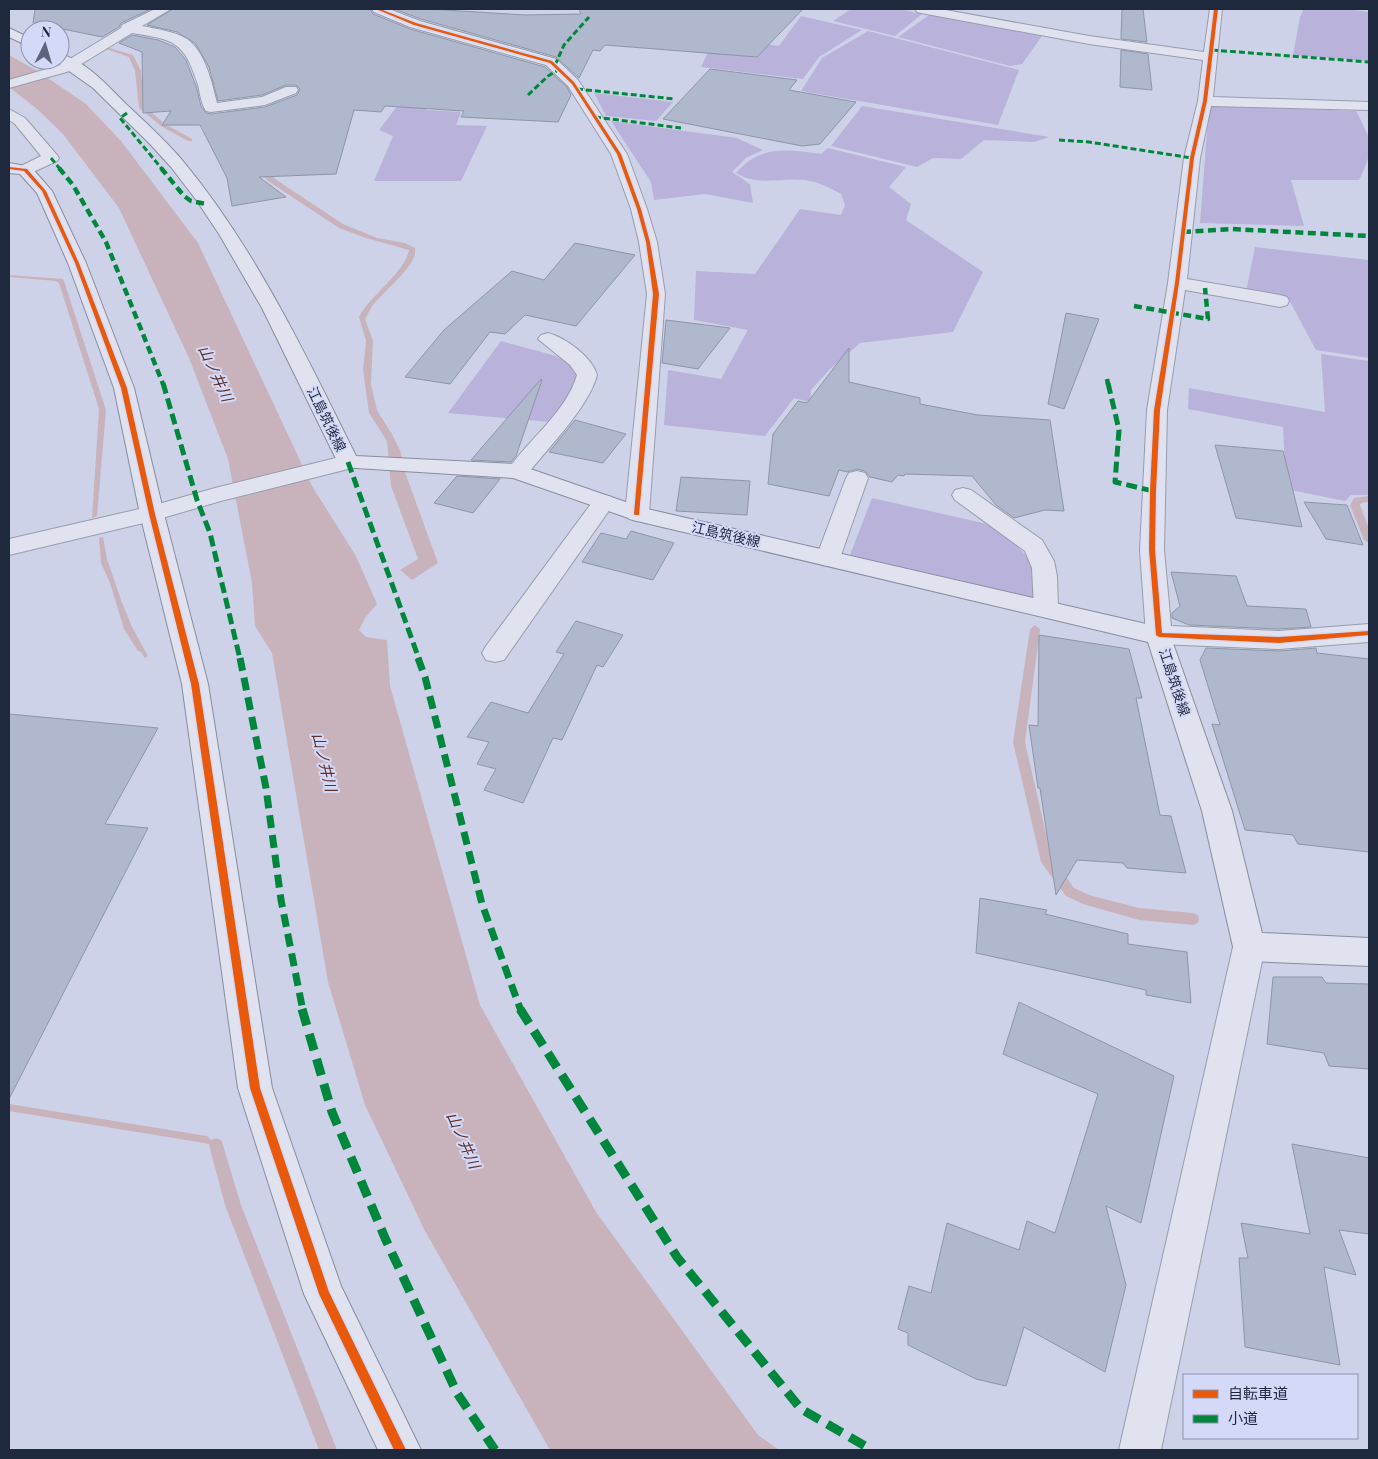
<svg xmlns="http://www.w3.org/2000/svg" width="1378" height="1459" font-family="'Playfair Display','Noto Sans JP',serif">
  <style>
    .green { fill: #b9b2db }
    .water { fill: #c8b3bd }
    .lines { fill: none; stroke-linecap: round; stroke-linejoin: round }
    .stream { fill: #c8b3bd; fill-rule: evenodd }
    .building { fill: #afb8cc; stroke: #8d96a8 }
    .street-casing { stroke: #979cad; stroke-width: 2 }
    .secondary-casing { stroke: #878c9d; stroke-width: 2 }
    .street { fill: #e0e2ef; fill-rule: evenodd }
    .secondary { fill: #e0e2ef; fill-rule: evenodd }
    .quiet-far4 { stroke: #00873e; stroke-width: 3; stroke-dasharray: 6 3; stroke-linecap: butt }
    .quiet-far3 { stroke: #00873e; stroke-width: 4.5; stroke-dasharray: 8 4.5; stroke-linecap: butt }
    .quiet-far2 { stroke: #00873e; stroke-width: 5; stroke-dasharray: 11 5; stroke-linecap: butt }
    .quiet-far1 { stroke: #00873e; stroke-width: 7; stroke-dasharray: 13 7; stroke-linecap: butt }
    .quiet { stroke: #00873e; stroke-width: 9; stroke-dasharray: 17 9; stroke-linecap: butt }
    .cycleway-casing { stroke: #d4d9f8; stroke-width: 3 }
    .cycleway { fill: #e8590c; fill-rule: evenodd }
    .labels { text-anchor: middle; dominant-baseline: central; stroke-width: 4; stroke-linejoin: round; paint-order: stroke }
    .street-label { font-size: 14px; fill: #1e293d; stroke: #d4d9f8 }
    .water-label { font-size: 15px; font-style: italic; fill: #5e312c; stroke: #d4d9f8 }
  </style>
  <rect width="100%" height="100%" fill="#ced2e8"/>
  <path class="green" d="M851,9H899L922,14L895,36L833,21Z
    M1304,9H1345L1369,12V61L1293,55L1300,17Z
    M929,15L1042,36L1022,64L1010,66L898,37Z
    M801,16L862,30L819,57L803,79L701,67L715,37L779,46Z
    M868,31L1019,70L998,125L801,91L822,58Z
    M440,93L426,110L461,112L456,125L487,126L461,181H374L393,136L379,130L401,101Z
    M594,93L673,102L656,121L606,116Z
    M862,106L1049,137L1034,142L984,140L961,159L933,158L917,167L831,146Z
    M1209,106L1356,111C1372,141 1375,148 1359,180H1291L1304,226L1200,223Z
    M611,121L737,138L763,150L746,158L732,172L750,184L753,203L705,194L654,200L651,182Z
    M828,148L906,167L889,187L911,204L906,220L983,272L953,332L860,343L830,369L811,390L810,402L794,398L765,436L664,425L668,370L721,379L748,330L694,320L696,271L755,274L800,209L841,215L845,205L841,194C829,187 818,182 805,180C779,177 760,187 736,173C761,145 786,149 821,154Z
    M1255,247L1369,260V358L1316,350L1288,298L1246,292Z
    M501,341L556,356L573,366L576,374L573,393L549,422L448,413Z
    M1321,354L1369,361V495H1351L1345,501L1286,489L1283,427L1188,409L1189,388L1325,412Z
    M872,498L987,524L1015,544L1034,564L1037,598L850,555Z"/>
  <path class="water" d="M9,55L39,72L86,104L121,141L198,243L312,486L356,556L377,604L365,618L359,630L366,637L387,640L390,686L480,1005L596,1212L758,1435L779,1450H550L425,1231L365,1105L328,982L272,653L255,626L252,583L228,459L189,358L119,208L63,134L37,109L9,87Z
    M262,163L275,179L343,224L377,238L405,243L415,248C419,264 383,292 373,305C370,309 368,314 365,319L373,341L371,384L377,410L393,436L400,450L406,475L438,563L412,580L400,570L418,559L391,486L387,441L369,413L363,370L366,341L359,317C371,294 404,274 409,250L366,238L339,228L268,181L254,165Z
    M9,275L63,279L64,281L106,410L97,516L92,518L99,409L59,283L56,281L9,277Z
    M103,537L107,559L121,600L132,627L148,656L145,658L141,652L138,651L124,629L110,583L101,563L99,538Z
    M9,1104L207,1136L216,1145L9,1111Z"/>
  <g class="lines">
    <path class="stream" d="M106,47L133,55L141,71L144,106L165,124L192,139V141H188L161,126L139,108L135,71L129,57L106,49Z
      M1369,496V502L1361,503L1360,505L1369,529V543L1364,540L1350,505L1354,498Z
      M1035,625L1040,629L1025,742L1051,856L1074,888L1089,895L1139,908L1193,913L1198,915L1199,919L1198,923L1193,925L1139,920L1083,904L1066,896L1041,862L1013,742L1030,629Z
      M216,1138L221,1140L223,1145L241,1205L337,1450H319L225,1205L209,1145L211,1140Z"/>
  </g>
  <path class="building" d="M35,9H151L121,23L119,27L102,37L33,23Z
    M173,9H370L373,14L410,29L545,67L567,87L571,95L558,122L461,117L464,111L385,106L381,112L354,110L336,174L259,177L286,197L232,206L227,178L200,125H162L171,111L143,113L142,52L119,43L132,35L158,40L175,47L186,60L196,86L201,106L206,113L211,114L265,107L297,95L300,89L296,85H286L262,95L218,101L209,67L195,43L177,32L147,25Z
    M394,9H429L525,15L581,14L579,9H803L757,57L605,45L600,51L593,50L579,78L556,57L421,19Z
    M1122,9H1143L1147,42L1121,39Z
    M1121,50L1148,54L1152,90L1120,87Z
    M710,69L797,80L789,90L856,102L820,144L802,146L663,119Z
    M575,243L635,255L576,326L525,315L505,334L490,332L450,384L405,377L444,330L512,271L544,280Z
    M1066,313L1099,319L1064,409L1048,404Z
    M666,320L730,328L698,369L662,363Z
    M849,348V382L920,398V404L978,415L1050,420L1064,511L1045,510L1014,518L996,505L972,476L905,474L904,476L898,475L892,482L870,477L865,471L857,469L847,472L839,470L829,496L768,484L773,434L798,401L807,403Z
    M541,379L542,380L516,456L511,462L471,460Z
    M575,420L626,434L603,463L549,452Z
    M1215,445L1283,451L1302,527L1236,518Z
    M457,476L500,479L473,513L434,503Z
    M681,477L750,481L747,515L676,511Z
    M1304,502L1347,505L1363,545L1326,539Z
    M631,531L674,543L653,580L582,562L601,533L626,539Z
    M1171,572L1236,576L1247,606L1306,609L1311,627L1279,629L1189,625L1172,618V613L1180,606Z
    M576,621L623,635L603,667L597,665L562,740L553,738L523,803L484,790L496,769L477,764L489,742L467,737L491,702L528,713L564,654L556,652Z
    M1039,635L1129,649L1142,698H1136L1160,815L1171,816L1186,873L1127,868L1123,863L1077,860L1056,895L1040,788H1038L1029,725L1038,726Z
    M1206,648L1279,651L1316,648L1317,653L1369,659V852L1298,844L1293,835L1245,830L1212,724L1220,725L1200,660Z
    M9,714L158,728L105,824L148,828L9,1099Z
    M980,898L1047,910L1045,914L1128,934V944L1187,952L1191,1003L1146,995V990L976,953Z
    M1273,977H1322L1326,983L1369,984V1069L1329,1066L1324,1053L1267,1044Z
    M1019,1002L1174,1076L1141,1223L1106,1206L1126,1285L1105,1372L1024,1327L1006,1386L976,1379L908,1345V1333L898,1329L909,1286L931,1293L947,1223L1019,1250L1027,1221L1055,1233L1098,1094L1003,1054Z
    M1292,1144L1369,1158V1234L1339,1230L1356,1275L1324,1267L1340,1365L1245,1347L1239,1258H1248L1241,1223L1310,1234Z"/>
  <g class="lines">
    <defs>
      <path id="street" d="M155,9H171L142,26C156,29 174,31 187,39C205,51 212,83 217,103L262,97L286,87H296L298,90L296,93L265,105L211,112L206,111C201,104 200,93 198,85C184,41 175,40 132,33L70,71L9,88V80L60,65L121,28L122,25Z
        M372,9H389L420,21L556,59L578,80L627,154L647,209L657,242L665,294L649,514L645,519L637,521L629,519L625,514L647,294L639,242L631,209L611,154L568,86L546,65L410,27L374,12Z
        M915,9H940L1089,36L1204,52L1210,9H1222L1213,97L1369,102V110L1211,106L1200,158L1187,279L1280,295L1287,297L1289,301L1287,305L1280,307L1185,290L1167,410L1164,550L1171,626L1279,631L1369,624V642L1279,649L1159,644L1150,641L1146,635L1140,550L1147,410L1168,283L1184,158L1198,101L1203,60L1089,44L921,13L917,12Z
        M9,109L25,118L57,155L59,158L57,161L31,173H19L17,170L19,167L41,156L15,124L9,120Z
        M548,333C566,338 592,357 597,375C589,407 547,449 526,476L518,478L510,476L507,471C528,440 567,411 577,375L570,365L538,339L541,335Z
        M348,455L356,457L359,462L356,467L221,501L152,521L9,555V539L148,507L215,488Z
        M857,471L865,473L868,478L840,558L836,564L828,566L820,564L816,558L846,478L849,473Z
        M963,488L971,490L1042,540L1054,561L1057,576L1058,608L1055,614L1046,617L1037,614L1034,608L1032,568L1025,551L955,500L952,495L955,490Z
        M604,495L612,497L615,502L504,660L495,662L486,660L482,653L486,646L596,497Z
        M1249,933L1260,937L1265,947L1161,1450H1119L1233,947L1238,937Z"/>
      <path id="secondary" d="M9,28L30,38V47L9,37Z
        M60,54C85,60 108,86 126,104C145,122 165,140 182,160C255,248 305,353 356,456L516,464L643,508L1168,629L1232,811L1262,933L1369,938V966L1249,961L1238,957L1233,947L1202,811L1148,642L637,521L513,478L340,467L262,308L219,234L197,201L171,167L150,144L93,88L55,61L60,60Z
        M9,163L31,167L52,191L86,263L134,388L164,514L208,684L272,1088L341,1286L421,1450H378L304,1294L238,1088L182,684L140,514L114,388L68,263L37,193L20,174L9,173Z"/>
    </defs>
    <use href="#street" class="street-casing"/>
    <use href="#secondary" class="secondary-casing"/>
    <use href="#street" class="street"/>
    <use href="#secondary" class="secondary"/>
    <path class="quiet-far4" d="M1212,50L1369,62
      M555,65L564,45L589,17
      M577,89L675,99
      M528,95L548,76L560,69
      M127,113L120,118L162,169
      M595,117L681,128
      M1059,140L1089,142L1192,158
      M51,158L60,169"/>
    <path class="quiet-far3" d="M59,168L73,185L106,242L163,384
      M161,168L184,196L191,201L207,204
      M1183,232L1231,229L1369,236
      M1134,306L1208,319L1205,288
      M1107,379L1108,384"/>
    <path class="quiet-far2" d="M163,383L197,500L210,533L240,659
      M1108,383L1119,430L1115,482L1153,491
      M348,462L419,659"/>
    <path class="quiet-far1" d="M240,658L266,788L281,900L303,1011
      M418,658L425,677L482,904L521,1011"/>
    <path class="quiet" d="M302,1009L332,1112L385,1238L457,1393L495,1450
      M520,1009L677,1257L801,1409L872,1450"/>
    <defs>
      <path id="cycleway" d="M376,9H380L416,23L552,61L574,82L621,154L641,209L650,242L659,294L639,515H635L634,514L653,294L646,242L637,209L617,154L572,84L550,63L414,25Z
        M1214,9H1218L1207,101L1194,158L1179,283L1160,410L1156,491L1155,550L1162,633L1279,637L1369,631V635L1279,643L1159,637L1156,635L1149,550L1150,491L1154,410L1175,283L1190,158L1203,101Z
        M9,167L27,169L46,191L79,263L127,388L155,514L199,684L260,1088L329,1292L406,1450H394L319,1294L250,1088L191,684L149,514L121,388L75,263L42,191L24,171L9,169Z"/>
    </defs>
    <use href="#cycleway" class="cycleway-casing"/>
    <use href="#cycleway" class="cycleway"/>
  </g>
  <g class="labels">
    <g class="street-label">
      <text transform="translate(327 419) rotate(64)">江島筑後線</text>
      <text transform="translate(726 534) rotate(13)">江島筑後線</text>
      <text transform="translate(1175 682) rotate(72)">江島筑後線</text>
    </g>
    <g class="water-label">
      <text transform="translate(216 373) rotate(65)">山ノ井川</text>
      <text transform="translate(325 762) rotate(76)">山ノ井川</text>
      <text transform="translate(464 1140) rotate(66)">山ノ井川</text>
    </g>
  </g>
  <rect width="1378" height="1459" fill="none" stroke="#1e293d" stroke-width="20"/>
  <rect x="1183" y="1374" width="175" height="65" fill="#d4d9f8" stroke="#8b93ad"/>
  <rect x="1193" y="1390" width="25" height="8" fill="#e8590c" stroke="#8b93ad"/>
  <text x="1228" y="1399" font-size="15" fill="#1e293d">自転車道</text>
  <rect x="1193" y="1415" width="25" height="8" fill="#00873e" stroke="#8b93ad"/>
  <text x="1228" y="1424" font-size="15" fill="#1e293d">小道</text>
  <g transform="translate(45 45) rotate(5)"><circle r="24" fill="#d4d9f8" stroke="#8b93ad"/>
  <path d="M0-4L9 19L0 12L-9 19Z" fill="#5c6479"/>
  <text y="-8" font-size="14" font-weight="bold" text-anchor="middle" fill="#1e293d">N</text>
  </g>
</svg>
